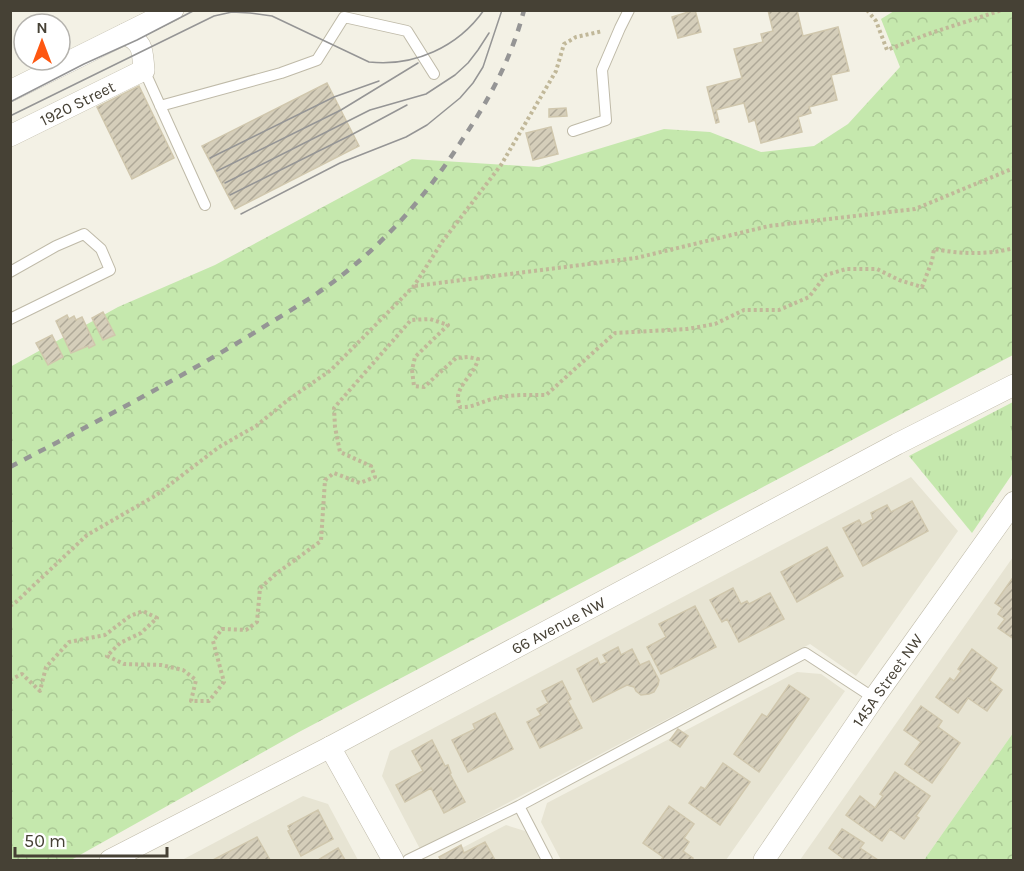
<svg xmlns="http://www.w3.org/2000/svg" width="1024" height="871" font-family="Karla,sans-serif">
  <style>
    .residential { fill: #e7e4d3 }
    .grass { fill: url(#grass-tufts) }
    .forest { fill: url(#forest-crowns) }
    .building { fill: url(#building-hatch); stroke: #d0c7ad; stroke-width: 1.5 }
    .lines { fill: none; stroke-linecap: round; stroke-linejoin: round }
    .service-casing { stroke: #bfbaa8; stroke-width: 12 }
    .minor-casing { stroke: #bfbaa8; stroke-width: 22 }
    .path { stroke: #c1b899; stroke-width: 4; stroke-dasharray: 3 3; stroke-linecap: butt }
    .service { stroke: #fff; stroke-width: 10 }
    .minor { stroke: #fff; stroke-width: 21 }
    .tram { stroke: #959595; stroke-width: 1.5 }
    .rail { stroke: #959595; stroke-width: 4.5; stroke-dasharray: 8 8; stroke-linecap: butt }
    .labels { text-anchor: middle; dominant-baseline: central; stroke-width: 6; stroke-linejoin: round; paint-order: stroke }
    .street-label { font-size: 16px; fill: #464135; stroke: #fff }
  </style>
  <defs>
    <pattern id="grass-tufts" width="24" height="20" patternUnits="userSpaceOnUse" patternTransform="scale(1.5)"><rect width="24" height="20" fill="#c5e8ad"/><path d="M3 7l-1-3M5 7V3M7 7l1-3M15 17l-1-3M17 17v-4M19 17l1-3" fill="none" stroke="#abc895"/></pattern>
    <pattern id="forest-crowns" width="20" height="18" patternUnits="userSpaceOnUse" patternTransform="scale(1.5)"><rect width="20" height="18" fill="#c5e8ad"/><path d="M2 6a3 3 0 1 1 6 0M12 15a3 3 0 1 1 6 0" fill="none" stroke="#abc895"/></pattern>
    <pattern id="building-hatch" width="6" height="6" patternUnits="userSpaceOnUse" patternTransform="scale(1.5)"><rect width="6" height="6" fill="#d5ceba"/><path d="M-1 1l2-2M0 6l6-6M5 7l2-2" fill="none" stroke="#afa998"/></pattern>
  </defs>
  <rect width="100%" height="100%" fill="#f3f1e5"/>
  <path class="residential" d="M911,477L958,531L856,676L810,644L420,849L382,776L390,751Z
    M1013,557V733L957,813L924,860H800Z
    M797,672L821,674L845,691L726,860H561L541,822L547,803Z
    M303,796L328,804L358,860H182Z
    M506,825L525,831L540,860H439Z"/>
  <path class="grass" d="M1013,402V473L972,533L909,456Z"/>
  <path class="forest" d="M894,11H1013V355L299,732L71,860H11L10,367L118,307L215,265L412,159L539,167L664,129L710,132L761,152L814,146L848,124L900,67L881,19Z
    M1013,733V860H924Z"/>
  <path class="building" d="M695,10L701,32L678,38L672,17Z
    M768,10H797L803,36L838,27L849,71L831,75L837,100L809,107L811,113L798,117L802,132L761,143L755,120L749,122L744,103L716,110L719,122L716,123L707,87L742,78L734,49L763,42L761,34L773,31Z
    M327,83L359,146L235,209L202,146Z
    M139,86L174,158L132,179L97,107Z
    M566,108L567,116L549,117V109Z
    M551,127L558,154L533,160L526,133Z
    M103,312L115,335L103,340L92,318Z
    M67,315L69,319L74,316L76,320L82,317L95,345L89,348L88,346L71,353L56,321Z
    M52,335L63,357L48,365L36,343Z
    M912,501L928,531L863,566L843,528L859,520L862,525L873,519L871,513L887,505L891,512Z
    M827,547L843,576L797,602L781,572Z
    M1014,576V639L998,628L1005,619L998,614L1002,608L995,603Z
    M733,588L741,604L747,601L749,604L770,593L784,619L739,642L727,619L722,622L710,600Z
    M695,606L716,647L661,674L647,647L666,637L659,624Z
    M618,647L621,655L632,649L640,665L649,661L659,680L658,685L654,692L649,694L641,695L636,691L634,687L627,685L593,702L577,669L597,658L600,665L607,662L603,655Z
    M972,649L997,668L989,680L1002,690L987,711L968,698L958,713L936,697L950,678L954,681L961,671L958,669Z
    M562,681L571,699L568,701L582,728L540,748L527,722L541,715L537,709L548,703L542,691Z
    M789,685L809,699L759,772L734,754L762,714L767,717Z
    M921,706L942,721L938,727L960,743L932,783L905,764L921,742L904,730Z
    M495,713L513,749L468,772L452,740L475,729L473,724Z
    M678,729L688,736L680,747L670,740Z
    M432,740L445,766L448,765L451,773L450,774L465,802L444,813L431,788L405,802L396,785L423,771L412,751Z
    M723,763L750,782L720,825L689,803L701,787L705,789Z
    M895,772L930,796L916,816L919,818L904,839L890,829L882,841L846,815L860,796L875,808L883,796L880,794Z
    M669,806L694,824L684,838L689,842L683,851L693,858L691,860H661L663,857L643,843Z
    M318,810L333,839L301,856L288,831L290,830L288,826Z
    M842,829L864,843L860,848L878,860H843L844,859L829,848Z
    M257,837L270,860H213Z
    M485,842L495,860H441L439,857L461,845L464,853Z
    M338,848L345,860H318Z"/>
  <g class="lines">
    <defs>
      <path id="service" d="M144,70L205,205
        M160,106L281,73L317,60L344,17L407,31L434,74
        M573,131L606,120L602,70L620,28L629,10
        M10,272L56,246L84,234L101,249L110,270L10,319
        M519,806L547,860
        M408,860L519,806L805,653L874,698"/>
      <g id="minor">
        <path d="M10,91L173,10"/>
        <path id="s1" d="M10,136L144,70C142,50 144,43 125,34"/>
        <path d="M330,747L393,860"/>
        <path id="s2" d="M110,860L330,747L897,444L1014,385"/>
        <path id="s3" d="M764,860L874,698L1014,502"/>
      </g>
    </defs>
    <use href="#service" class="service-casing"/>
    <use href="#minor" class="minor-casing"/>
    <path class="path" d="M867,10L876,21L887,50L928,34L1002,10
      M415,286L636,258L769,226L915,209L1014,168
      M10,606L16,602L87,535L155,496L219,447L256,426L288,400L331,370L414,286L442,242L501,165L556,71L564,44L576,37L603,31
      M10,680L22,674L40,691L46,667L69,642L105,635L130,616L143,611L157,618L141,633L120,643L107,656L124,664L161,665L183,670L196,680L191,701H209L224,682L213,641L222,629L246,630L257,622L260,588L277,573L321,541L325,480L334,473L360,483L375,477L371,466L340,452L335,427L334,408L411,320L430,319L448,325L415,357L412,370L414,386L424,387L456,358L468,357L478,359C475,373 460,383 458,396C458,400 459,404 460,407C472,408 481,402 492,399C510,394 528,395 546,395L615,333L687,329L715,324L744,310H779L809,297L826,275L846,269H877L899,280L922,287L932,261L934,249C960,254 988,255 1014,248"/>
    <use href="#service" class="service"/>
    <use href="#minor" class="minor"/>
    <path class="tram" d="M10,102L84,64L137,40L195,10
      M10,116L214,16L232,12L250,13L272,16L369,62C414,67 458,47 484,10
      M210,158L334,97L379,81
      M217,171L341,110L418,63
      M225,183L370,110L426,94L455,75L468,63L478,50L489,33
      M230,195L353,134L407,105
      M241,214L340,163L406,137L427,125L460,98L473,83L483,67L502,10"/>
    <path class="rail" d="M10,467C94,423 177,380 257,331C289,311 323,292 352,267C396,231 433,186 464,137C490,98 512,57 524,10"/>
  </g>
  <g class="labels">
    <g class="street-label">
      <text stroke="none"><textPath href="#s1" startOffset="75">1920 Street</textPath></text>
      <text stroke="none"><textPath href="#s2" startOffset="506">66 Avenue NW</textPath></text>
      <text stroke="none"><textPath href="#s3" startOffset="218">145A Street NW</textPath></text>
    </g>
  </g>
  <rect width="1024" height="871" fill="none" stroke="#464135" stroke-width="24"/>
  <g transform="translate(42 42)"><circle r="28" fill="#ffffff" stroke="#b5b3ae" stroke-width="1.5"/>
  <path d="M0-4.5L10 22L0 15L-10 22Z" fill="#fe5711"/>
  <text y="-9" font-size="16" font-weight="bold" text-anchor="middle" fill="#464135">N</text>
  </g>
  <path d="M15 847v9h152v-9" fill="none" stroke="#464135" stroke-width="3"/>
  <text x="24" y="847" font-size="18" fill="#464135" stroke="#ffffff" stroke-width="4.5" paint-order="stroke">50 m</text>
</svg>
